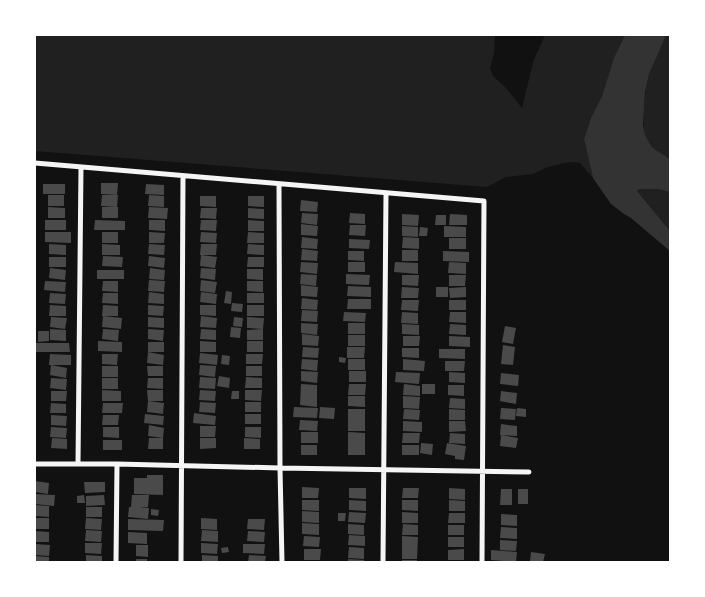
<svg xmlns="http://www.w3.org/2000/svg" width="705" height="597" font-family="Georgia,serif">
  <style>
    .green { fill: #202020 }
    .water { fill: #333 }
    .building { fill: #4a4a4a }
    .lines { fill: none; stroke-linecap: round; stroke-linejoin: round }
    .minor { stroke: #f5f5f5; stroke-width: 5 }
  </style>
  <rect width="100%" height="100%" fill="#111"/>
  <path class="green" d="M35,35H495L494,54L490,69L493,76L507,89L522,108L533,62L545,35H625L614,59L602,96L591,118L584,139L593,178L580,163L572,162L564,163L548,167L533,174L506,177L487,187L35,151Z
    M666,35H670V159C661,153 652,149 646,139C641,129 645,86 649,74C652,61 660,48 666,35Z
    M639,189H658L670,192V231L637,191Z"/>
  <path class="water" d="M625,35H666L649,74L645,92L643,125L645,135L651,146L656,150L670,159V192L658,189H639L637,191L670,231V251L631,218L624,214L611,204L593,178L584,139L591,118L602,96L614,58Z"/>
  <path class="building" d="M101,183H118L117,195L101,194Z
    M43,184H65V194H43Z
    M146,184L164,185V195L145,194Z
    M48,195H64V206H48Z
    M102,195H118L117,207L101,206Z
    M149,195L164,196V207L148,206Z
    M200,196H216V207L200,206Z
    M248,196H264V207L248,206Z
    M301,200L318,202L317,212L300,211Z
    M48,207L65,208V218H48Z
    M102,207H118V218H102Z
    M149,207L168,208L167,219L148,218Z
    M201,208H217L216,219L200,218Z
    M248,208L264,209V219L248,218Z
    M302,213L318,214L317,225L301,223Z
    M350,213L365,214V224L349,223Z
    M402,214L419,215L418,226L402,225Z
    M450,214L467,215V225H449Z
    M436,215H446V225H435Z
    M45,220H66V230H45Z
    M95,220L125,221V230H94Z
    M149,220H165V231L149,230Z
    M201,220H217L216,231L200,230Z
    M248,220L264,221V231H248Z
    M301,224L318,226L317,236L301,235Z
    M350,225H366L365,236L349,235Z
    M402,226L418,227V237L402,236Z
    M444,226L466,227V237H444Z
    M420,227L428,228L427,236H419Z
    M45,232H71V243L45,242Z
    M102,232H118V243H102Z
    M149,232L165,233L164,243H149Z
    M201,232L217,233L216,243L200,242Z
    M248,232L264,233V243H247Z
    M302,237L318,239L317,249L301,248Z
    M403,237L419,238V249L402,248Z
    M449,238H466V249H449Z
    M349,239L370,240L369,249L349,248Z
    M49,244L66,245V255L49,254Z
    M102,244L120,245V255H102Z
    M149,244L165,245L164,255L148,254Z
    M201,244H217L216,255H200Z
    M248,244L264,245V255L247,254Z
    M302,249L318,251L317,261L301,260Z
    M402,250H418V261H402Z
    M348,251H364V261L348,260Z
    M443,251L469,252V262L443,261Z
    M201,255L217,257L215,268L200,266Z
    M103,256L123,257L122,267L102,266Z
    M149,256L165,258L164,268L148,266Z
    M49,257H66V267H49Z
    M248,257H264V267H247Z
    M301,262L318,263L317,274L300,272Z
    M348,262H365V272H348Z
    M395,262L418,263V274L394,272Z
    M449,262L466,263V274L448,273Z
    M50,268L66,270L65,280L49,278Z
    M150,268L165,270L164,280L149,279Z
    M201,268L216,269L215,280L200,278Z
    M247,269H263V280L247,279Z
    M97,270H124V279H97Z
    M301,274L317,275L316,286L300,284Z
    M346,274L370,275L369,285L346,284Z
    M402,275H419L418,286L402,285Z
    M449,275H466L465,286H449Z
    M149,280L165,281L164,292L148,291Z
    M201,280L217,282L215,293L200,291Z
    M45,281L66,282L65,292L44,290Z
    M103,281H118V292L102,291Z
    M247,281H263V292L247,291Z
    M301,285L318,287L317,297L301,296Z
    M348,286L371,287V297L347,296Z
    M402,287L419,288L418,298H401Z
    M436,287H448V297H436Z
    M466,287V297L450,298L449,288Z
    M226,291L232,292L231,304L224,303Z
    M149,292L164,294V304L148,303Z
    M201,292L217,294L216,304L200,302Z
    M50,293L66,294L65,304L49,303Z
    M103,293H118V304L102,303Z
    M247,293H264V303H247Z
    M302,298L318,300L317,310L301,309Z
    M348,299H371V309H347Z
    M402,300H419L418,311L401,310Z
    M449,300H466V310H449Z
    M232,303L243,304L242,312L231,311Z
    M50,305L66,306V316H49Z
    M103,305L118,306V316H102Z
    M148,305L164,306L163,316L148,315Z
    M200,305H216V316L200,315Z
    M247,305H264V316H247Z
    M302,310L318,311L317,322L301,321Z
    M344,312L366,313L365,322L343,321Z
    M402,312L418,313V324L401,323Z
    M450,312H466V323L449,322Z
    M103,316L122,318L121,329L102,327Z
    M201,316L217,318L216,328L200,327Z
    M51,317L67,318L65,329L50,327Z
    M148,317L164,318V328L148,327Z
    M234,317L243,318L242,327L233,326Z
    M247,317L264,318L263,329L247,328Z
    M301,323L318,324L317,335L301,333Z
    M348,323H365V334H348Z
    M402,324L419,325V335L402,334Z
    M450,324L466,325V335L449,334Z
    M505,326L516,328L513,344L502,342Z
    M231,327L241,328L240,338L230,337Z
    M50,329L66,330V341L50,340Z
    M103,329L119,330L118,341L102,339Z
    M148,329L164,330L163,341L148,339Z
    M201,329L216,330V340L200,339Z
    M263,329V340H247V330Z
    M38,331H49V341L38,342Z
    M302,334L319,336L318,346L302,345Z
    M348,335H365V346H348Z
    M403,336H420L419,346H403Z
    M449,336L470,337V347L449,346Z
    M98,341L122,342V352L98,351Z
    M200,341L216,342V352H200Z
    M247,341H263V352H247Z
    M148,342H164V352H148Z
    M35,343H69L70,352H35Z
    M503,345L515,347L513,365L501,364Z
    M303,347L319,348L318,358L302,357Z
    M347,347H365L364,358H347Z
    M402,348H419V358L402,357Z
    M439,349H465V359L439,358Z
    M148,352L164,355L163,365L147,363Z
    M200,353L218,355L217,365L199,363Z
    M50,354L71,355V365H49Z
    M102,354H118L117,365L102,364Z
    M246,354H263L262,364H246Z
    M222,355L230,356L229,365L221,364Z
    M339,357L346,358L345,363L339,362Z
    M302,359L318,360L317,371L301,369Z
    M348,359H365V370H348Z
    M403,359L425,361L424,371L403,370Z
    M445,361H465L464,371H445Z
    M51,365L67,368L66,378L50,375Z
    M200,365L216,366L215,377L199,375Z
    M102,366H118V377H102Z
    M147,366H163V376H148Z
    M246,366H262V376H246Z
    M301,371L318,372L317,383L301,381Z
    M349,371H366V382H349Z
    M396,372L420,373L419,384L395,382Z
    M449,372L465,373V383L449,382Z
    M501,373L519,375L518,386L500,384Z
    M219,376L230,378L229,388L217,386Z
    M200,377L216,378L215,389L199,388Z
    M246,377L262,378V388H245Z
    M51,378L67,379L66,390L50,388Z
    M102,378H118V389H102Z
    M148,378H163V389L147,388Z
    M301,384L317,385V407L300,405Z
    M349,384H366L365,395H348Z
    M404,384L420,386V396L403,395Z
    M422,384H435V394H422Z
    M448,385H464V396L448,395Z
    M102,390L121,391V401H102Z
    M147,390H163V401H148Z
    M200,390L216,391L215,401L199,400Z
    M245,390H262L261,401L245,400Z
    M51,391H67L66,401H51Z
    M232,391H239V399H231Z
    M501,391L517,393L516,404L500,401Z
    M348,396H365V407L348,406Z
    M403,396L420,397L419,409L403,408Z
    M450,398L465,399V409L449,408Z
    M148,401L164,403L163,414L147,412Z
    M200,402L216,403L215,413L199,412Z
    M245,402H261V412H245Z
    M51,403L66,404V413H50Z
    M103,403H123L122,413H102Z
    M294,407L318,408L317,418L293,417Z
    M320,407L335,408L334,419L319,418Z
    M501,408L516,409L515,420L500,419Z
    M517,408L526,409V417L516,416Z
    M348,409H365V431H348Z
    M404,409L420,410L419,420L403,419Z
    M449,409L465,410V420H449Z
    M194,413L216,416L215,425L193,423Z
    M145,414L164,416L163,425L144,423Z
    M245,414H261V424H245Z
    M51,415L67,416L66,426L51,425Z
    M103,415H119L118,425H102Z
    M300,420L318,421L317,431L299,430Z
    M403,421L422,422V432L403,431Z
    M449,421H465L466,431L449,432Z
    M501,424L517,426V436L500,435Z
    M149,425L164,428L163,438L148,436Z
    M200,426H216L215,437H200Z
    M51,427L67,428L66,438L50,437Z
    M103,427H119V438L103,437Z
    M245,427H261V438L245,437Z
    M301,432H318V443H301Z
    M348,432L365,433V455H348Z
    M403,433H420L419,443H402Z
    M450,433L465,434V444L449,443Z
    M501,435L518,438L516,448L500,446Z
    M52,438L67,439V449L51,448Z
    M149,438H163V449H148Z
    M200,438H216V448L200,449Z
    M244,438L260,439V449H244Z
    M103,440H122V450H103Z
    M421,443L433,444L432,455L420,453Z
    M447,443L466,446L464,460L455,459V456L445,454Z
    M301,445H317V455H301Z
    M402,445H419V455H402Z
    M147,475H163V495L134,494V478H147Z
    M35,481L49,483L48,494L35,492Z
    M84,482H105V492L85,493Z
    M302,487L319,488L318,498H302Z
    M349,488H366V499L349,498Z
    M403,488H419L418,498H402Z
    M449,488L465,489V500L449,499Z
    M501,489H512V505H500Z
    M518,489H528V504H518Z
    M35,494L55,495L54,506L35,504Z
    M84,495L85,503H77V496Z
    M104,495L105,505L86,506V496Z
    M132,495H149L148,507H140L149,508L148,519L128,517L129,507H131Z
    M302,500H319V511L302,510Z
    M349,500L366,501V511L349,510Z
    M402,500H418V511L402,510Z
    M449,500L465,501V511H449Z
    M35,505L49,506V517L35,516Z
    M86,507H102V517H86Z
    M151,509L159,510L158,516L151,515Z
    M302,511L319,512V523L302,522Z
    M349,512L366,513L365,523L348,522Z
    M402,512L418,513V523H402Z
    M338,513H346L345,521H338Z
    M449,513H465V523H448Z
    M501,514L517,515V526L501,525Z
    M35,518H49V529H35Z
    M86,518L102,519L101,530L85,529Z
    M201,518L217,519V530L201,529Z
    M128,519L164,520L163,531L128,530Z
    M248,519H265L264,530L247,529Z
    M302,523L319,524V535L302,534Z
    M348,524L364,525V535L348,534Z
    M403,524L418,525V535H402Z
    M448,525H464V535H448Z
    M501,527L517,528V539L500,538Z
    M86,530L102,531L101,542L85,541Z
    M202,530L218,531V542L201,541Z
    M35,531L49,532V542H35Z
    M248,531L265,532L264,542L247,541Z
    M128,532L147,533V544L128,543Z
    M349,535L365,536V546L348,545Z
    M304,536L320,537L319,547L303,546Z
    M402,536L418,537L417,559H402V547H407H402Z
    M448,537H464V547H448Z
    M500,540L517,541L516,551L500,550Z
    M85,543H102L101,554L85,553Z
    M201,543L218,544L217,554L201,553Z
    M35,544L50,545L49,556L35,555Z
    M243,544H265L264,554L243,553Z
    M136,545H148V557L136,556Z
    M228,547L229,552L222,553L221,548Z
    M349,547L364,548V559L348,558Z
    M304,549H321L320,560H304Z
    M464,549V560H448V550Z
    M491,550L517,552L516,562L491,560Z
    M531,552L545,554L543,562L530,561Z
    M86,555L102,556V562H86Z
    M202,555L218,556V562H202Z
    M249,555L266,556L265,562H248Z
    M35,556L49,557V562H35Z
    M136,559H147V562H136Z
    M348,559L364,560V562H348Z
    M402,560H417V562H402Z"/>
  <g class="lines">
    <path class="minor" d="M35,163L484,201L482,562
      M279,184L280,468L282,562
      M35,464H117L280,468L529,472
      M78,464L81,167
      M116,562L117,464
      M181,562L183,176
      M383,562L386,193"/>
  </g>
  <rect width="705" height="597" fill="none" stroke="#ffffff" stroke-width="72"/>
</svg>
